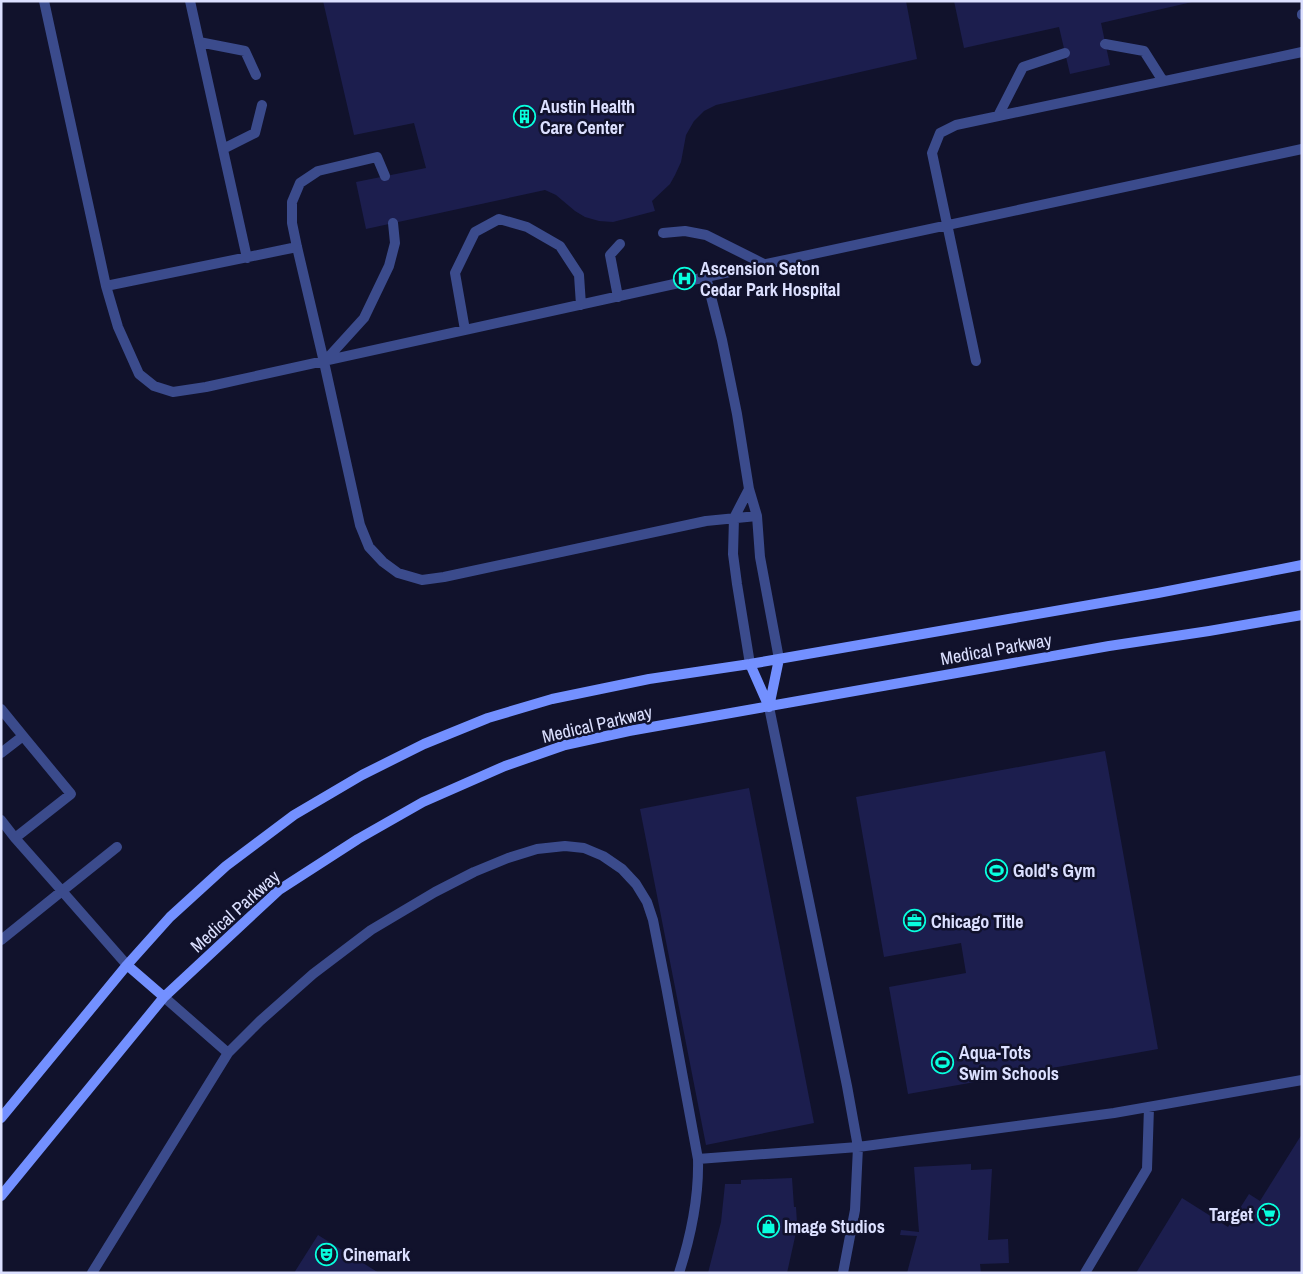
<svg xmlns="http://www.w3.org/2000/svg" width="1303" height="1274" font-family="'Archivo Narrow',sans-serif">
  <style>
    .building { fill: #1c1e4e }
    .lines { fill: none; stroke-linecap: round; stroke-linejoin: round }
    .lane { stroke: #3b4b8c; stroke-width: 10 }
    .secondary { stroke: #7390ff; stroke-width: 10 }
    .labels { text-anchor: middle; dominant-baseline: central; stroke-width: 5; stroke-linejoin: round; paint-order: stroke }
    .poi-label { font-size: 18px; font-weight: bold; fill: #dce0ff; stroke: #11122c; text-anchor: start }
    .street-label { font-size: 18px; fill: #dce0ff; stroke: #11122c }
  </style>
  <rect width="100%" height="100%" fill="#11122c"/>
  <path class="building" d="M323,1H906L917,59L716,105L704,111L694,121L686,135L681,162L675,175L670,184L652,201L655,211L613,222L599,221L585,217L575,211L556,195L545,190L366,229L356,182L426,168L414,123L354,135Z
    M954,1H1192V2L1101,23L1110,65L1070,74L1059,27L964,48Z
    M1105,751L1158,1049L908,1094L889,987L966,973L961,943L884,957L856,797Z
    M749,788L814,1123L706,1145L640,809Z
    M1302,1134V1273H1136L1182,1198L1228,1227L1249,1194L1260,1201Z
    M971,1164V1170L992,1169L988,1240L1008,1239L1009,1263L980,1264L981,1273H907L917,1236L900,1235L901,1230L919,1232L914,1167Z
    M792,1178L794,1207H796L797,1223L816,1225L815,1230L797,1228L787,1273H708L721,1222L725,1184H741V1180Z
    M318,1235L379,1273H294Z"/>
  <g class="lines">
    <path class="lane" d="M44,1L106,286L118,327L139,374L154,386L173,392L206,387L706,277L1302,149
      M190,1L247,258
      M1302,14V15
      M199,42L245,51L256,75
      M1105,44L1144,51L1163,81
      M998,116L1023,67L1065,53
      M223,149L255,133L262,105
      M385,176L377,157L318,171L300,183L292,202V223L297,247L324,362L360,525L369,547L383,562L398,573L422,580L444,577L706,521L757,516
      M663,233L685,231L706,235L766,265
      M706,277L722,340L737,414L749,489L757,516L760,557L779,659
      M106,286L297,247
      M618,297L610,255L620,244
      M465,330L455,273L475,232L499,219L527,227L560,246L579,275L581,305
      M976,361L932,153L940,133L956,125L1302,52
      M324,362L364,318L389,266L395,243L393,223
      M749,489L734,518L733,554L737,584L750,664
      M769,707L847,1086L858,1147L855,1210L843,1273
      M1,709L23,736L1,753
      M1,820L15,838L62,891L117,847
      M15,838L71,794L23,736
      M1,940L62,891L127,965
      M164,997L228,1053
      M698,1159L858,1147L1114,1113L1302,1080
      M92,1273L228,1053L260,1021L313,974L371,930L435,892L474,872L508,858L537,849L565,846L584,848L603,856L622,869L636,884L647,902L653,920L666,986L698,1159C699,1198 691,1236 679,1273
      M1085,1273L1147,1169L1149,1107"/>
    <path class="secondary" d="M750,664L769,707
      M769,707L779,659
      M127,965L164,997
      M1,1118L127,965L170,917L226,866L294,815L362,775L424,744L488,718L552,699L649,679L750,664L1158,593L1302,565
      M1,1196L164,997L279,890L358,839L423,802L505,766L565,745L629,731L1109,646L1209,631L1302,615"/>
  </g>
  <defs>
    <symbol id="building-ring" viewBox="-11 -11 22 22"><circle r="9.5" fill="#11122c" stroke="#08ffde" stroke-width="1.5"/><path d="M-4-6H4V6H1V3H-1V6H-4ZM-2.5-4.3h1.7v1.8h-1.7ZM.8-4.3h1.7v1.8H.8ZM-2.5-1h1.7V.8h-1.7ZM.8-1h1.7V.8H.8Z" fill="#08ffde"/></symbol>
    <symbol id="hospital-ring" viewBox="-11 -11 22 22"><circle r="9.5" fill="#11122c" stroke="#08ffde" stroke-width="1.5"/><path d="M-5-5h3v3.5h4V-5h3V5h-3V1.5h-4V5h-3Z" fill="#08ffde"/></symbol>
    <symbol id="stadium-ring" viewBox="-11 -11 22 22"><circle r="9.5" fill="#11122c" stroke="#08ffde" stroke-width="1.5"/><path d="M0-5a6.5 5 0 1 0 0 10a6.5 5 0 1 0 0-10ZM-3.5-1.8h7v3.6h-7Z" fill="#08ffde"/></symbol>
    <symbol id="office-ring" viewBox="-11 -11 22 22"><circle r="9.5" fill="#11122c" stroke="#08ffde" stroke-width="1.5"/><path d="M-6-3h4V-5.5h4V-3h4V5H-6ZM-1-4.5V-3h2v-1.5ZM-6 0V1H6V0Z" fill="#08ffde"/></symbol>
    <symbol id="supermarket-ring" viewBox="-11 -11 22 22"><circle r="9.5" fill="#11122c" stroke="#08ffde" stroke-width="1.5"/><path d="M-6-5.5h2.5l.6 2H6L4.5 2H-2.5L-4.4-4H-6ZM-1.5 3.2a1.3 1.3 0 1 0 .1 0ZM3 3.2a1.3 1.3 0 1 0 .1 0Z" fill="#08ffde"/></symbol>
    <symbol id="shop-ring" viewBox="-11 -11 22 22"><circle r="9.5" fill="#11122c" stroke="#08ffde" stroke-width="1.5"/><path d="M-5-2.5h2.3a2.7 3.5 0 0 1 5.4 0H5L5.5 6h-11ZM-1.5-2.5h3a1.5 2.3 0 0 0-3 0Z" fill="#08ffde"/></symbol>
    <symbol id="theatre-ring" viewBox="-11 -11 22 22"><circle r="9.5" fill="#11122c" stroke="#08ffde" stroke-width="1.5"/><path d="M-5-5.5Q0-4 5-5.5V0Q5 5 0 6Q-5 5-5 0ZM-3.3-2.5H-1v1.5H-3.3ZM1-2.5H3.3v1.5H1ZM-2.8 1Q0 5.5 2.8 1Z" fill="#08ffde"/></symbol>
  </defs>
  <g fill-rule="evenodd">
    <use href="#building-ring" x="512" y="104" width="25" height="25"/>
    <use href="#hospital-ring" x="672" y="266" width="25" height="25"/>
    <use href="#stadium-ring" x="984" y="858" width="25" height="25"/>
    <use href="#office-ring" x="902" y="908" width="25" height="25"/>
    <use href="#stadium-ring" x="930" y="1050" width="25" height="25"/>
    <use href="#supermarket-ring" x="1256" y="1202" width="25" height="25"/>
    <use href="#shop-ring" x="756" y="1214" width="25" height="25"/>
    <use href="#theatre-ring" x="314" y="1242" width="25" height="25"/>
  </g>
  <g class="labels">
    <g class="poi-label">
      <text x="540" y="106">Austin Health<tspan x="540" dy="21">Care Center</tspan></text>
      <text x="700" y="268">Ascension Seton<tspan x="700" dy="21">Cedar Park Hospital</tspan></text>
      <text x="1013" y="870">Gold's Gym</text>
      <text x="931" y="921">Chicago Title</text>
      <text x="959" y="1052">Aqua-Tots<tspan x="959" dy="21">Swim Schools</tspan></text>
      <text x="1253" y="1214" text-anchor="end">Target</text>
      <text x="784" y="1226">Image Studios</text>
      <text x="343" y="1254">Cinemark</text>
    </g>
    <g class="street-label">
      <text transform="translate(996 649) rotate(-10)">Medical Parkway</text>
      <text transform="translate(597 724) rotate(-13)">Medical Parkway</text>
      <text transform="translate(235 911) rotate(-42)">Medical Parkway</text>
    </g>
  </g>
  <rect width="1303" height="1274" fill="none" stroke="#dce0ff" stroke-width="5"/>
</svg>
